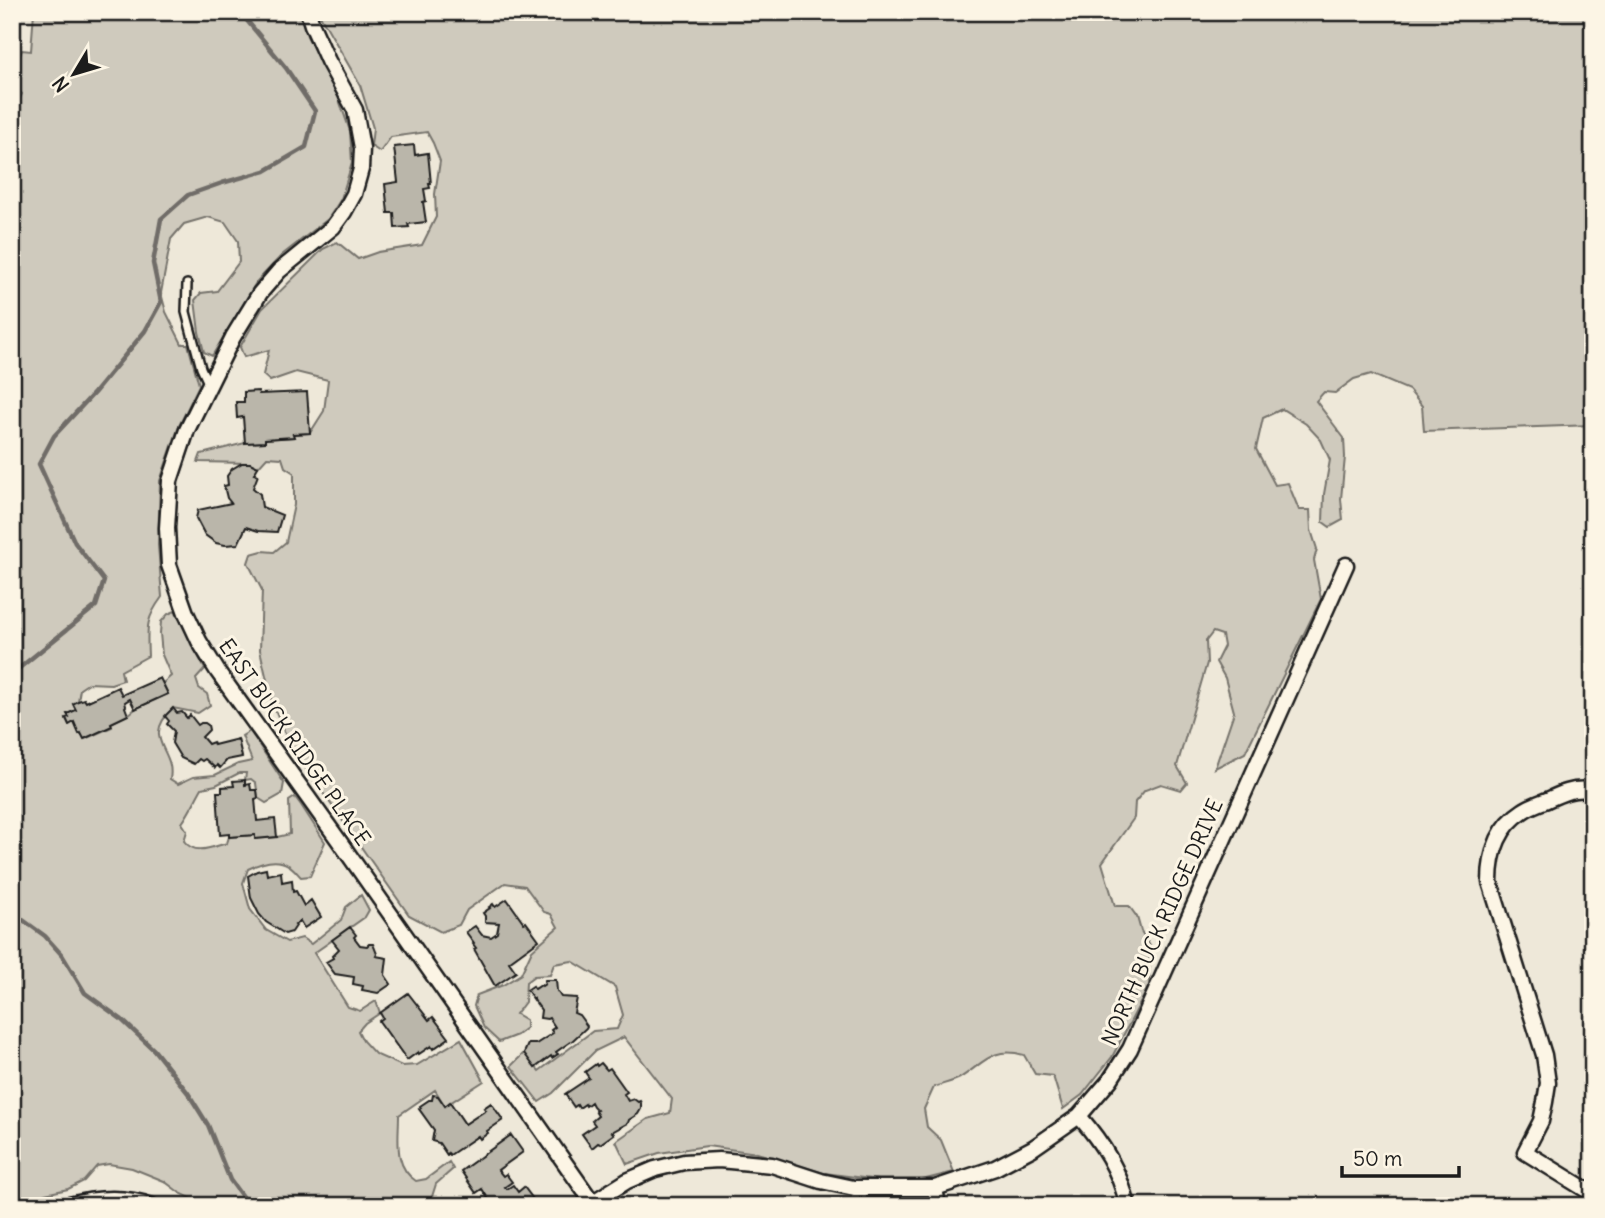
<svg xmlns="http://www.w3.org/2000/svg" width="1605" height="1218" font-family="Delius,sans-serif">
  <style>
    .green { fill: #cfcabd; stroke: #76736c; stroke-width: 2 }
    .lines { fill: none; stroke-linecap: round; stroke-linejoin: round }
    .stream { stroke: #6f6c67; stroke-width: 4.5 }
    .building { fill: #bab6aa; stroke: #1c1c1c; stroke-width: 2 }
    .lane-casing { stroke: #1c1c1c; stroke-width: 12 }
    .street-casing { stroke: #1c1c1c; stroke-width: 19 }
    .lane { stroke: #fcf5e5; stroke-width: 7 }
    .street { stroke: #fcf5e5; stroke-width: 14 }
    .labels { text-anchor: middle; dominant-baseline: central; stroke-width: 6; stroke-linejoin: round; paint-order: stroke }
    .street-label { font-size: 21px; fill: #1c1c1c; stroke: #fcf5e5 }
  </style>
  <rect width="100%" height="100%" fill="#eee8d9"/>
  <filter id="ink" filterUnits="userSpaceOnUse"><feTurbulence type="fractalNoise" baseFrequency=".0143" numOctaves="2"/><feDisplacementMap in="SourceGraphic" scale="14" xChannelSelector="R" yChannelSelector="G"/><feConvolveMatrix kernelMatrix="1 2 1 2 8 2 1 2 1" color-interpolation-filters="sRGB"/></filter>
  <g filter="url(#ink)">
    <path class="green" d="M34,12H301L307,36L337,94L350,131L352,163L341,199L328,219L282,255L257,281L212,356L204,352L199,332L195,300L201,293L217,291L239,262L238,241L225,222L208,217L184,224L171,239L161,293L166,312L182,344H188L199,385L179,426L160,481L158,545L162,597C145,620 147,628 148,656L121,671L123,680L111,684L89,683L80,689L78,701L73,704L76,710L68,714L69,717L66,719L69,724L74,722L79,733H81L85,739L112,727L111,723L128,715L135,709L168,694L163,683L171,676L162,655L160,633L161,622L168,614L175,611L205,669L196,679L199,688L207,694L210,705L198,713L173,708C140,740 176,749 170,779L178,784L193,777L215,775L238,764L252,761L242,736L250,731L284,783L282,794L266,803L258,798L256,783L251,779L245,780L246,773H239L216,785L202,788C195,800 190,812 182,823L187,831L184,841C195,856 212,847 227,843L229,837L255,835L256,839L277,837L290,834L289,801L295,797L301,805L325,842L310,876L301,877C297,873 293,867 288,865C276,857 260,863 248,869L243,883L250,909L266,930L287,942L302,938L311,944L341,920L346,907L361,895L369,910L365,917L314,953L348,1007L360,1011L376,1001L380,1013L365,1023L358,1031L363,1041L375,1054L402,1066L417,1065L461,1039L484,1081L445,1106L435,1090L399,1115C399,1139 393,1166 416,1181L426,1179L449,1162L453,1169L436,1184L429,1206H207L180,1193L164,1181L132,1168L109,1164L97,1166L84,1181L68,1189L45,1194L19,1206H12V121L15,109L22,94L12,83V75L22,50L31,51Z
      M320,12H1593V425L1424,431L1422,406L1409,390L1371,374L1354,379L1335,393L1324,392L1316,401L1344,438L1345,457L1341,499L1343,520L1330,527L1323,522L1324,494L1330,460L1321,440L1306,424L1282,409L1263,418L1256,449L1275,485L1288,483L1299,510H1310L1311,530L1317,549L1314,560L1321,599L1245,753L1215,768L1234,712L1225,678L1216,662L1224,646L1222,635L1213,632L1206,641L1207,663L1177,766L1187,783L1181,790L1161,784L1145,790L1135,802L1134,818L1102,863L1115,906H1129L1137,917L1141,931L1150,946L1149,986L1112,1057L1082,1095L1063,1109L1053,1076L1035,1074L1024,1055C992,1046 984,1063 960,1078C952,1082 942,1084 934,1087L924,1109L927,1127L941,1140L954,1172L922,1180L887,1181L824,1173L757,1153L707,1146L659,1153L627,1164L616,1141L648,1119L670,1113L672,1099L624,1037L595,1051L553,1093L539,1102L511,1066L524,1053L539,1071L593,1031L617,1029L623,1015L615,987L572,961L554,964L550,975L534,976L526,982L525,1002L516,1014L526,1020V1028L517,1035L499,1042L484,1028L474,1006L477,995L503,985L521,974L532,950L558,927L551,914L544,912L525,886L505,883L467,910L459,925L441,932L409,915L290,746L272,702L260,650L262,590L248,563L251,554L262,551L274,552L286,542L294,505V473L285,467L282,458L267,457L258,467L250,463L198,462L201,454L245,443L264,442L265,439L293,437V434L310,433L324,411L328,380L296,372L270,381L263,375L269,350L244,357L240,347L262,309L323,249L337,242L358,259L378,252L422,245L436,217L435,194L440,161L433,143L427,132L391,137L380,152L371,146L373,128L360,85L321,17Z"/>
    <g class="lines">
      <path class="stream" d="M12,674L96,606L104,581L75,543L39,464L54,436L94,393L145,331L161,302L153,263L161,219L188,195L222,183L265,171L306,147L315,111L286,68L240,12
        M12,912L45,936L62,955L85,993L121,1019L154,1050L188,1093L208,1125L230,1180L249,1206"/>
    </g>
    <path class="building" d="M414,145L415,155L428,153L431,184H429L430,188L424,189L426,201L423,202L426,222L408,224L409,227L395,228L394,213H388L385,184L398,182L394,147Z
      M258,391L259,394L307,392L310,433L293,434L294,437L265,439V442L245,443L243,417L237,418L236,402H244V392Z
      M242,463H250L258,467L254,474L258,475L253,488L260,494L262,507L282,515L277,532L258,531L246,527L238,544L225,545L216,543L205,535L196,518L198,510L231,503L227,498L224,486L228,485L227,476L232,469Z
      M160,678L168,694L135,709L130,699L125,702L126,706L125,707L128,715L111,723L112,726L84,739L81,733L79,734L74,722L69,725L66,718L69,717L67,714L76,710L73,704L78,701L84,699L86,702L118,687L122,695Z
      M173,708L177,713L182,712L187,718L190,715L198,725L201,723H205L208,725L209,730L202,737L208,744L213,742L214,745L238,739L242,757L227,760L220,768L217,765L215,768L205,759L202,761L199,759L194,764L181,758L172,743L174,731L167,724L169,721L165,716Z
      M245,780V785L250,784L251,790H257L258,798L255,799L257,821L275,819L277,837L255,839V835L229,837V834L220,835L217,792H222V787L234,786L233,781Z
      M266,869L267,875L281,872L282,882L292,880L293,892L296,891L304,906L311,900L321,917L304,928L300,921L295,925L296,926L292,932L285,934L266,922L259,914L251,898L248,876L257,871Z
      M507,899L524,923L526,922L539,940L509,962L516,972L495,986L474,949L476,948L473,944L474,943L466,932L475,926L482,935L491,937L497,933L499,923L485,922V916L483,913L490,908L489,907L493,904L495,907Z
      M350,927L356,935L354,937L360,945L367,946L369,944H373L377,954L376,956L387,958L385,975L391,984L378,993L362,990L363,986L353,984L354,977L335,974L326,962L333,958L332,956L339,949L332,940Z
      M545,980H556L557,991L561,997L577,998L574,1013L579,1015L587,1026L586,1028L573,1040L556,1052L558,1054L552,1058L551,1056L535,1068L524,1053L528,1044H536L553,1033L551,1030L555,1027L549,1018L547,1019L540,1018L541,1010L527,990L533,986L535,989L541,985L542,986L545,984L544,982Z
      M408,993L429,1020L433,1017L449,1038L433,1049L431,1046L419,1054L418,1052L407,1060L379,1021L383,1018L380,1013Z
      M601,1063L607,1070L610,1068L627,1092L624,1094L628,1101L634,1099L638,1102L640,1101L641,1103V1109L638,1114L629,1120L628,1123L612,1132L614,1134L600,1144L598,1143L592,1148L582,1134L595,1125L592,1121L598,1116L595,1111L597,1110L593,1106L591,1102L586,1106L585,1104L579,1108L577,1105L574,1107L565,1094L589,1078L585,1072L596,1064L597,1066Z
      M433,1095L438,1096L445,1106L450,1102L465,1124L486,1110L484,1108L491,1103L503,1120L487,1131L488,1133L480,1139L478,1136L450,1155L448,1153L447,1155L439,1143L432,1141L434,1130L419,1109L421,1108L420,1106L429,1100H432Z
      M511,1135L523,1152L498,1170L503,1176L506,1174L512,1182L505,1187L507,1189L513,1185L518,1192L524,1187L533,1199L524,1206H493L482,1189L476,1193L461,1171Z"/>
    <g class="lines">
      <defs>
        <path id="lane" d="M187,284L186,312L201,368L209,385"/>
        <path id="street" d="M308,12L312,25L328,61L355,110L362,148L361,169L354,194L344,212L333,227L279,271L260,293L233,337L187,430L170,481L167,528L169,565L186,613L199,641L218,672L337,838L595,1206
          M1593,800L1589,790C1573,788 1562,793 1547,800C1539,803 1530,806 1523,811C1498,827 1490,854 1490,882L1544,1055L1548,1083L1545,1102L1541,1121L1525,1152L1593,1194
          M1079,1116C1103,1144 1119,1169 1128,1206
          M935,1188L938,1206
          M66,1206C94,1198 124,1195 152,1206
          M587,1206L627,1181L655,1169L684,1162L719,1160L772,1165L821,1181L854,1188H935L995,1168L1033,1148L1079,1116L1110,1080L1130,1049L1346,565"/>
      </defs>
      <use href="#lane" class="lane-casing"/>
      <use href="#street" class="street-casing"/>
      <use href="#lane" class="lane"/>
      <use href="#street" class="street"/>
    </g>
  </g>
  <g class="labels">
    <g class="street-label">
      <text transform="translate(295 742) rotate(55)">EAST BUCK RIDGE PLACE</text>
      <text transform="translate(1162 922) rotate(-66)">NORTH BUCK RIDGE DRIVE</text>
    </g>
  </g>
  <rect width="1605" height="1218" fill="none" stroke="#fcf5e5" stroke-width="42"/>
  <rect x="21" y="21" width="1563" height="1176" fill="none" stroke="#1c1c1c" stroke-width="2.5" filter="url(#ink)"/>
  <g transform="translate(74 74) rotate(232)" stroke="#fcf5e5" stroke-width="5" paint-order="stroke">
  <path d="M0-5L12 26L0 18L-12 26Z" fill="#1c1c1c"/>
  <text y="-10" font-size="19" font-weight="bold" text-anchor="middle" fill="#1c1c1c">N</text>
  </g>
  <path d="M1342 1166v10h117v-10" fill="none" stroke="#1c1c1c" stroke-width="3.5"/>
  <text x="1353" y="1166" font-size="21" fill="#1c1c1c" stroke="#fcf5e5" stroke-width="5" paint-order="stroke">50 m</text>
</svg>
